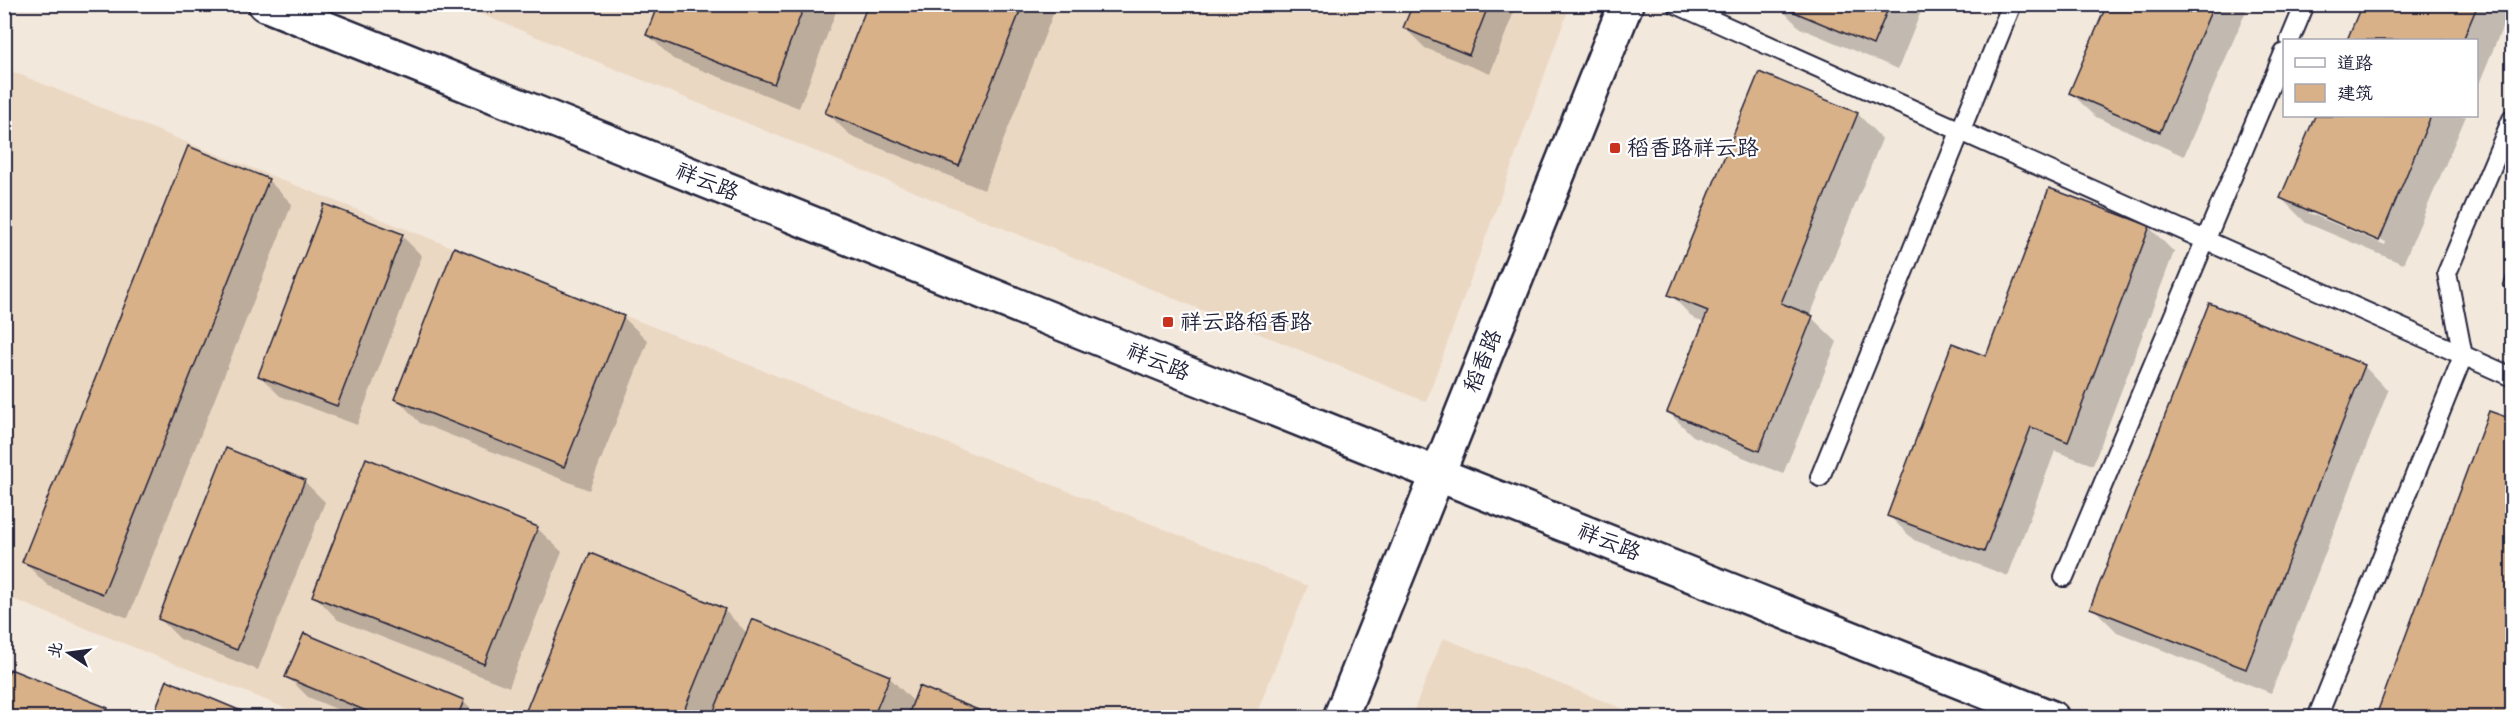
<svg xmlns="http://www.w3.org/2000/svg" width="2517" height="722" font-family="'Architects Daughter','LXGW WenKai TC',sans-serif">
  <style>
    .built { fill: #ebd8c3 }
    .shadow { fill: #0003; fill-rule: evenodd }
    .building { fill: #d8b189; stroke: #22223b; stroke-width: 1.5 }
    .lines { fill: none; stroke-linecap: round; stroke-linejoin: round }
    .service-casing { stroke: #22223b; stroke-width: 22 }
    .tertiary-casing { stroke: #22223b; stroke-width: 38 }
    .service { stroke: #fff; stroke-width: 18 }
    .tertiary { stroke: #fff; stroke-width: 33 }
    .poi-dot { fill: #c8321e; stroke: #fff; stroke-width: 2 }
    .labels { text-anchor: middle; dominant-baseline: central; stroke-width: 4.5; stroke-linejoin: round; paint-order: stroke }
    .poi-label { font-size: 22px; fill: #22223b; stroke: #fff; text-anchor: start }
    .street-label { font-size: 22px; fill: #22223b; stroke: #fff }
  </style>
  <rect width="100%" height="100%" fill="#f3e8dc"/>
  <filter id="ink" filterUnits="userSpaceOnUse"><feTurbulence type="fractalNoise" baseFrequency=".0167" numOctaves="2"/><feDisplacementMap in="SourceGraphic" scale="12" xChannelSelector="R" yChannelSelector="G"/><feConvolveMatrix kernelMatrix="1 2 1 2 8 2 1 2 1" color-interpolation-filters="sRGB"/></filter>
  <g filter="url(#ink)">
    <path class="built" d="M459,5H1570L1426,402Z
      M4,68L176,138L1308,586L1255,717H308L5,596Z
      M1443,638L1644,717H1411Z"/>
    <path class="shadow" d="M654,4H839L799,108L673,59L648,35L659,6Z
      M870,4H1057L984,190L852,137L827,113Z
      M1414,4H1517L1490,74L1425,48L1405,28Z
      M1776,4H1924L1898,69L1800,28Z
      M2109,4H2249L2184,156L2096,117L2071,93Z
      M2364,4H2512L2476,91V40H2348Z
      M1760,74L1858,114L1882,139L1810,316L1837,342L1783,474L1693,436L1668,412L1705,323L1694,319L1670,294Z
      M2316,116H2466L2403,264L2306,223L2281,198ZM2309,209L2386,242L2385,245L2309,213Z
      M268,180L292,204L128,618L48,586L24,562Z
      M2149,227L2174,252L2093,465L2055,451L2008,576L1914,540L1889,516L1987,358Z
      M402,236L422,256L357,425L280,396L259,375Z
      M2512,267V294L2505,286Z
      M623,317L648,341L589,490L420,423L396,398Z
      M2364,366L2388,391L2271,693L2117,632L2092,607Z
      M2490,412L2512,421V718H2384L2379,713Z
      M304,481L325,502L258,670L180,639L160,619Z
      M537,528L562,552L509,687L338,620L314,595Z
      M591,555L725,611L747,633L889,677L914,702L994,718H524Z
      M305,635L464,702L479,718H357L308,697L287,676Z
      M107,710L115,718H4Z"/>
    <path class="building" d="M658,4H805L774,84L646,35Z
      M868,4H1023L959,166L825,113Z
      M1413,4H1489L1469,55L1403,28Z
      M1775,4H1890L1873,45Z
      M2107,4H2214L2160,132L2069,93Z
      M2362,4H2478L2463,40H2347Z
      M1759,72L1858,113L1781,303L1813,316L1759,451L1667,412L1708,311L1668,295Z
      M2315,116H2431L2379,241L2280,198Z
      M188,146L269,179L103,594L22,562Z
      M2049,188L2150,226L2068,442L2031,427L1984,552L1887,516L1952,343L1986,356Z
      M324,204L403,234L337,406L258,376Z
      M454,247L624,316L564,467L394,399Z
      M2512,263V290L2503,286Z
      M2209,303L2365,365L2246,669L2090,608Z
      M2489,411L2512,419V718H2389L2377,713Z
      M226,448L305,480L237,650L158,619Z
      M366,458L538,527L484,664L312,596Z
      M590,553L725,609L681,718H523Z
      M752,619L890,676L873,718H711Z
      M304,633L464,700L457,718H383L285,677Z
      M10,669L108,708L104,718H4V683Z
      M167,680L258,718H152Z
      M919,686L998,718H907Z"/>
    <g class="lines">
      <defs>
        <path id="service" d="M1676,4L2512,377
          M2290,40L2305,4
          M1820,477L2012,4
          M2064,577L2284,53
          M2317,718L2463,356L2447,273L2512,119"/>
        <path id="tertiary" d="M265,4L1437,474L2052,718
          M1340,718L1626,4"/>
      </defs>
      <use href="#service" class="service-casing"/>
      <use href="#tertiary" class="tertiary-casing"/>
      <use href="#service" class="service"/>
      <use href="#tertiary" class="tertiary"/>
    </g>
  </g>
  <g class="poi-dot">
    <rect x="1609" y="142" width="12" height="12" rx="3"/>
    <rect x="1162" y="316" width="12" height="12" rx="3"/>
  </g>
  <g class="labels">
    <g class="poi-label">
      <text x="1627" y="148">稻香路祥云路</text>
      <text x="1180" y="322">祥云路稻香路</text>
    </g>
    <g class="street-label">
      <text transform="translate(707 182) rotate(22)">祥云路</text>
      <text transform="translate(1483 361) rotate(-68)">稻香路</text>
      <text transform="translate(1158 362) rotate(22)">祥云路</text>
      <text transform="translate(1609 542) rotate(22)">祥云路</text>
    </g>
  </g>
  <rect width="2517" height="722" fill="none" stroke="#fff" stroke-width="24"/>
  <rect x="12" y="12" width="2493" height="698" fill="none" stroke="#22223b" stroke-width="2" filter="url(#ink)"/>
  <rect x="2283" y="39" width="195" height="78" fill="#ffffff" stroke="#a7a7b1" stroke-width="1.5"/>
  <rect x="2295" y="58" width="30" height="9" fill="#ffffff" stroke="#a7a7b1" stroke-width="1.5"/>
  <text x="2337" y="69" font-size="18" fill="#22223b">道路</text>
  <rect x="2295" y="84" width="30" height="18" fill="#d8b189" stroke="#a7a7b1" stroke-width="1.5"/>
  <text x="2337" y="99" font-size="18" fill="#22223b">建筑</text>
  <g transform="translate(69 653) rotate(283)" stroke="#ffffff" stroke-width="4.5" paint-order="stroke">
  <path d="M0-4.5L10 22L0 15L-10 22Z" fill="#22223b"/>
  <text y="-9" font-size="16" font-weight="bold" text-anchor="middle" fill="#22223b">北</text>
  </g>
</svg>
